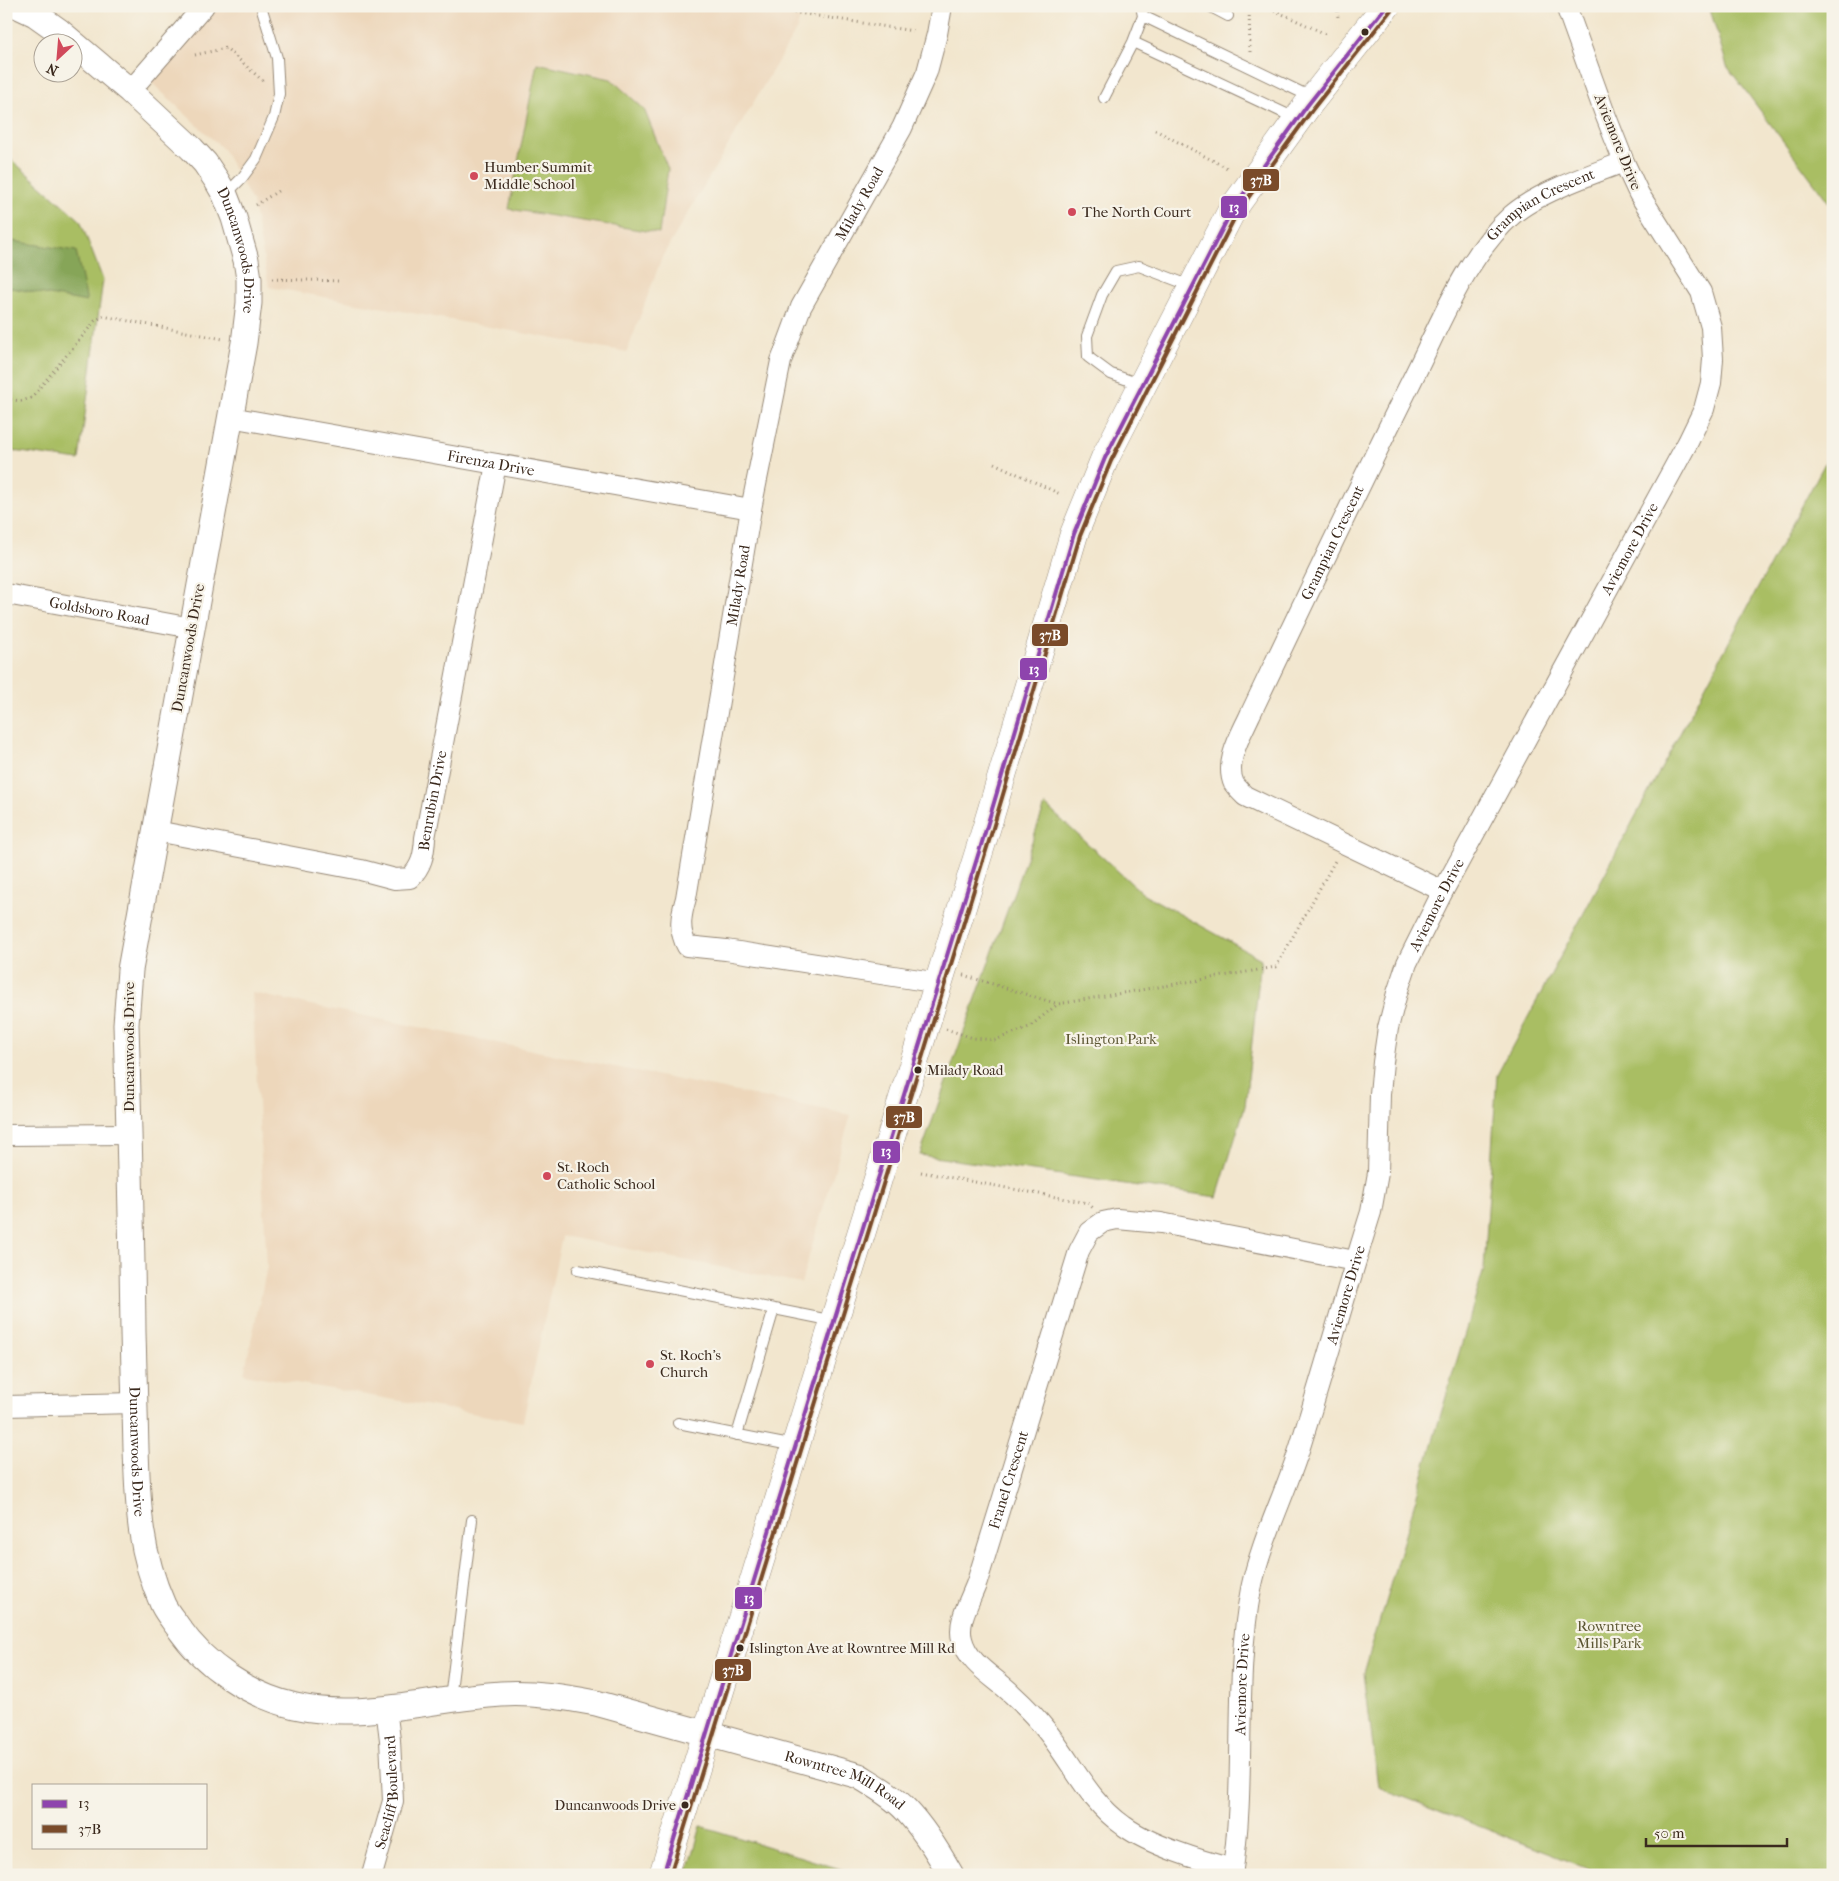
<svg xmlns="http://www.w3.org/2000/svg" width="1839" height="1881" font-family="'IM FELL French Canon',serif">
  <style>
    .built { fill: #edd7bb }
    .green { fill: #a9be63; stroke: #727440 }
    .forest { fill: #86a559; stroke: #60683c }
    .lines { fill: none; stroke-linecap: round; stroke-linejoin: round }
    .service-casing { stroke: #968876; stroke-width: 12 }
    .minor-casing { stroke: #968876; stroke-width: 22 }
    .tertiary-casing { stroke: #968876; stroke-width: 27 }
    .secondary-casing { stroke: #968876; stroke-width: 29 }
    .path { stroke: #968876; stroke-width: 3; stroke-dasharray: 1 4; stroke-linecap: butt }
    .service { stroke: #fff; stroke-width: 10 }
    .minor { stroke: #fff; stroke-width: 20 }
    .tertiary { stroke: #fff; stroke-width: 25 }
    .secondary { stroke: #fff; stroke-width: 28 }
    .bus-1-casing { stroke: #f7f3e8; stroke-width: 8 }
    .bus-2-casing { stroke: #f7f3e8; stroke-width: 8 }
    .bus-1 { stroke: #8e44ad; stroke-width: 4 }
    .bus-2 { stroke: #7a4b2a; stroke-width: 4 }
    .bus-dot { fill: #3b2a1e; stroke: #f7f3e8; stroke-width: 2 }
    .poi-dot { fill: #d1495b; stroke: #f7f3e8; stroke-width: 2 }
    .labels { text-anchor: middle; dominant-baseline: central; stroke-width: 4.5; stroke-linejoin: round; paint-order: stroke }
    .bus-label { font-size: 14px; fill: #3b2a1e; stroke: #f7f3e8; text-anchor: start }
    .street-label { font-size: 15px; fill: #3b2a1e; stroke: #f7f3e8 }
    .poi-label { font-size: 15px; fill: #3b2a1e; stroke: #f7f3e8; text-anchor: start }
    .park-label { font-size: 15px; fill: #5c5633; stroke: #f7f3e8 }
    .line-badge { stroke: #f7f3e8; stroke-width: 2 }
    .badge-label { font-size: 14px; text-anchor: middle; font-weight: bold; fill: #fff }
  </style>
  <rect width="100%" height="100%" fill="#f7f3e8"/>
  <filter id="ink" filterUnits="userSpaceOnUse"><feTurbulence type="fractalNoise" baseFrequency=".02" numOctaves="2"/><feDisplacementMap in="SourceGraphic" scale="10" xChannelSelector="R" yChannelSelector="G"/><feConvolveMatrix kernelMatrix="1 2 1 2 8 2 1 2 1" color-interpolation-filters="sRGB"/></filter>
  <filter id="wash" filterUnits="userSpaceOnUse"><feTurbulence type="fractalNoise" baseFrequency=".0096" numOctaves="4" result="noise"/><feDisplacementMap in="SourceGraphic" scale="20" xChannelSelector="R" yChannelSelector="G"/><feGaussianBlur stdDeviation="1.12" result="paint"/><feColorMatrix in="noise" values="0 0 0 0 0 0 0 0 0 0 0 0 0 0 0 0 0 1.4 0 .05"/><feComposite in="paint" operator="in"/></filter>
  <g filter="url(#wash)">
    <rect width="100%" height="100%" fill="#f2e6ce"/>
    <path class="built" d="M219,6H803L797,29L662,257L627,352L269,287L253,203L223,149L151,82Z
      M252,993L851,1115L801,1283L562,1236L523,1422L244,1374L267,1267Z"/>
    <path class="green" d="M1709,6H1833V208L1727,66Z
      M537,63L611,79L644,109L668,169L659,233L509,209Z
      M6,155L80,220L103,280L79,460L6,450Z
      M1833,448V1875H1605L1378,1787L1364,1673L1484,1269L1497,1075Z
      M1045,805L1142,893L1261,959L1245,1106L1217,1197L920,1155Z
      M701,1826L840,1869L860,1875H687Z"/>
    <path class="forest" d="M6,240L76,251L87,302L6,287Z"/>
  </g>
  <g filter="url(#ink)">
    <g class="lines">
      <defs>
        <path id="service" d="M1209,6L1228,16
          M1143,16L1311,97
          M1133,42L1297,119
          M1104,98L1133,42L1143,16L1141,6
          M226,194L242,178L256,159L274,117L279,94L277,58L261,6
          M1142,385L1111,374L1088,357L1087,336L1102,295L1116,271L1139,266L1191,286
          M578,1270L834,1321
          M678,1423L795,1446
          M737,1435L774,1309
          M450,1699L472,1520"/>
        <g id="minor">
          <path d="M130,91L204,6"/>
          <path id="s1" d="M230,417L751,509"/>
          <path id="s2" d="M6,594L192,628"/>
          <path id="s3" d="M156,831L361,870L395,879L410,878C422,866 424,855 425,838L496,464"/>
          <path id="s4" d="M1443,891L1245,796C1241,792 1237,788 1234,784C1224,762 1241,735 1250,715C1303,604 1356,492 1411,382C1439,327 1465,257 1512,215C1537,193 1592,174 1624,162"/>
          <path id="s5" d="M939,983L726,950L687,946C678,930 681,915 686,898L751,509L781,361L801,307L902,128L927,72L937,34L942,6"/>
          <path d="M6,1135L129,1134"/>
          <path d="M6,1406L135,1403"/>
          <path id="s6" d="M1233,1869C1201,1861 1150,1845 1124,1826C1089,1802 1072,1762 1046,1730C1036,1717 1024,1705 1012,1694C995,1677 968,1664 962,1639C957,1621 971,1599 977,1582L1079,1251L1089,1232L1103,1222L1117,1219L1161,1223L1355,1261"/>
          <path id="s7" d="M372,1875L393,1801L390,1740L386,1708"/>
          <path id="s8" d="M1232,1875C1247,1780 1233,1683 1251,1589C1261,1541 1284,1497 1299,1450C1324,1371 1346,1291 1371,1212L1378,1173L1380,1094L1383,1062L1388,1028L1397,993L1407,963L1443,891L1688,442L1704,409L1711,383L1713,359L1711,327L1701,292L1639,194L1624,162L1605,114L1566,6"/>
        </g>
        <g id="tertiary">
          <path id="s9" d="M18,6L35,14L59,31L130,91L192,149L205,163L217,181L225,195L234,218L246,260L249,279V303L244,343L130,970L126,1024C129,1127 132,1229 133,1332C134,1371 135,1410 136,1449C138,1507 139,1551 163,1605C167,1613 173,1620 178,1627C205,1666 248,1695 295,1706C361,1721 434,1698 501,1694C533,1692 564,1697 596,1703L859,1776C875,1786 893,1796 906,1810C924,1829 938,1852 951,1875"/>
        </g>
        <path id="secondary" d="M663,1875L987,826L1074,534L1105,458L1232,210L1307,106L1386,6"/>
      </defs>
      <use href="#service" class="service-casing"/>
      <use href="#minor" class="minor-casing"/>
      <use href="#tertiary" class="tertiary-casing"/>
      <use href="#secondary" class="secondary-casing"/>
      <path class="path" d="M754,6L913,31
        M1249,6L1250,53
        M1265,6L1328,35
        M1337,6L1338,18
        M195,55L226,48L263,81
        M1155,130L1229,169
        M256,205L281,189
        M272,279L340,281
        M6,399L21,401L31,398L95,321L103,316L223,339
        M994,463L1060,494
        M963,975L1058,1004
        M946,1029L973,1038L995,1040L1029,1027L1058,1004L1276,967L1335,861
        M921,1172L1088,1203L1093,1208"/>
      <use href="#service" class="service"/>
      <use href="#minor" class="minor"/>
      <use href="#tertiary" class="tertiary"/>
      <use href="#secondary" class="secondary"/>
      <defs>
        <path id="bus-1" d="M663,1875L987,826L1074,534L1105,458L1232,210L1307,106L1386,6"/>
        <path id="bus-2" d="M670,1875L993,828L1080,536L1111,461L1237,213L1312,110L1391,10"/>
      </defs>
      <use href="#bus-1" class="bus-1-casing"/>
      <use href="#bus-2" class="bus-2-casing"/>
      <use href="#bus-1" class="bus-1"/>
      <use href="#bus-2" class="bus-2"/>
    </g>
  </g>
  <g class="bus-dot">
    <circle cx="1365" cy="32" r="4.5"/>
    <circle cx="918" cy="1070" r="4.5"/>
    <circle cx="740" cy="1648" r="4.5"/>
    <circle cx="685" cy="1805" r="4.5"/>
  </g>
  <g class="poi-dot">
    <circle cx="474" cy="176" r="5"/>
    <circle cx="1072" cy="212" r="5"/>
    <circle cx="547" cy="1176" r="5"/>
    <circle cx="650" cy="1364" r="5"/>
  </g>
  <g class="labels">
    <g class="bus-label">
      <text x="927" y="1070">Milady Road</text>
      <text x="749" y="1648">Islington Ave at Rowntree Mill Rd</text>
      <text x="676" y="1805" text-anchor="end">Duncanwoods Drive</text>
    </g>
    <g class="street-label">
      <text transform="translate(1618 142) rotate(68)">Aviemore Drive</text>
      <text stroke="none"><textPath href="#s5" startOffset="1026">Milady Road</textPath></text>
      <text stroke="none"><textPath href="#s4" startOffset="905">Grampian Crescent</textPath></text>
      <text stroke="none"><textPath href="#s9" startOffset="340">Duncanwoods Drive</textPath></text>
      <text stroke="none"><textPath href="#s1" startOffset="265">Firenza Drive</textPath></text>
      <text stroke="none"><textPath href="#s4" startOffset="500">Grampian Crescent</textPath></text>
      <text stroke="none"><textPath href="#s8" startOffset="1406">Aviemore Drive</textPath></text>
      <text stroke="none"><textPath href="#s5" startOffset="621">Milady Road</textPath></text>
      <text stroke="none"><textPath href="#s2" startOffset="95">Goldsboro Road</textPath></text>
      <text transform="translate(188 648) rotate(-80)">Duncanwoods Drive</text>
      <text stroke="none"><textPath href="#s3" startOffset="341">Benrubin Drive</textPath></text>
      <text stroke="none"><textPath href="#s8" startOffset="1001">Aviemore Drive</textPath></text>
      <text transform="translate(129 1047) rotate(-90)">Duncanwoods Drive</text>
      <text stroke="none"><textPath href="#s8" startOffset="596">Aviemore Drive</textPath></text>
      <text stroke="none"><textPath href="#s9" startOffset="1554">Duncanwoods Drive</textPath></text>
      <text stroke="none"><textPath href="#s6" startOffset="534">Franel Crescent</textPath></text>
      <text stroke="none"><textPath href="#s8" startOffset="191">Aviemore Drive</textPath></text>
      <text stroke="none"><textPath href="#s9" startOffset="2446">Rowntree Mill Road</textPath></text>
      <text stroke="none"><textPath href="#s7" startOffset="85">Seacliff Boulevard</textPath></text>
    </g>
    <g class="poi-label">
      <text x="484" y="167">Humber Summit<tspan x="484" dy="17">Middle School</tspan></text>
      <text x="1082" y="212">The North Court</text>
      <text x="557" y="1167">St. Roch<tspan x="557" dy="17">Catholic School</tspan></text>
      <text x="660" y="1355">St. Roch's<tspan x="660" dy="17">Church</tspan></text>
    </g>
    <g class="park-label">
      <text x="1111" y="1039">Islington Park</text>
      <text x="1609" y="1626">Rowntree<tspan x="1609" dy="17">Mills Park</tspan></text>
    </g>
  </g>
  <g class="line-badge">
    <rect x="1242" y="168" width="38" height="24" rx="5" fill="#7a4b2a"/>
    <rect x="1220" y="195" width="28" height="24" rx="5" fill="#8e44ad"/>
    <rect x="1031" y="623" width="38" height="24" rx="5" fill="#7a4b2a"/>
    <rect x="1019" y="657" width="29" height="24" rx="5" fill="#8e44ad"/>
    <rect x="885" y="1105" width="38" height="24" rx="5" fill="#7a4b2a"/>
    <rect x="872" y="1140" width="29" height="24" rx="5" fill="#8e44ad"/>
    <rect x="734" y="1586" width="29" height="24" rx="5" fill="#8e44ad"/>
    <rect x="714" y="1658" width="38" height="24" rx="5" fill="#7a4b2a"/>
  </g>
  <g class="badge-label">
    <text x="1261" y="185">37B</text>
    <text x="1234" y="212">13</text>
    <text x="1050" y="640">37B</text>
    <text x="1034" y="674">13</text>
    <text x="904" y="1122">37B</text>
    <text x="886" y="1156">13</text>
    <text x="749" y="1603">13</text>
    <text x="733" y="1675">37B</text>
  </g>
  <rect width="1839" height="1881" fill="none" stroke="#f7f3e8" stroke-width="25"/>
  <rect x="32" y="1784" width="175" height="65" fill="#f7f3e8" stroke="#aca397"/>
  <rect x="42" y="1800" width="25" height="8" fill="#8e44ad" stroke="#aca397"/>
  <text x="78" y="1808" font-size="15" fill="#3b2a1e">13</text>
  <rect x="42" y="1825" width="25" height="8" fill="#7a4b2a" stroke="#aca397"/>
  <text x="78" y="1834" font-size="15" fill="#3b2a1e">37B</text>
  <g transform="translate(58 58) rotate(206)"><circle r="24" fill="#f7f3e8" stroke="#aca397"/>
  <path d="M0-4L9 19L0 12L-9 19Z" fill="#d1495b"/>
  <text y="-8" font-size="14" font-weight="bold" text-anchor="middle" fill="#3b2a1e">N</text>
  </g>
  <path d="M1646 1838v8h141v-8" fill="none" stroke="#3b2a1e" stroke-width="2.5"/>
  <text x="1654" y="1838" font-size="15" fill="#3b2a1e" stroke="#f7f3e8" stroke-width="4" paint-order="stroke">50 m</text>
</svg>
